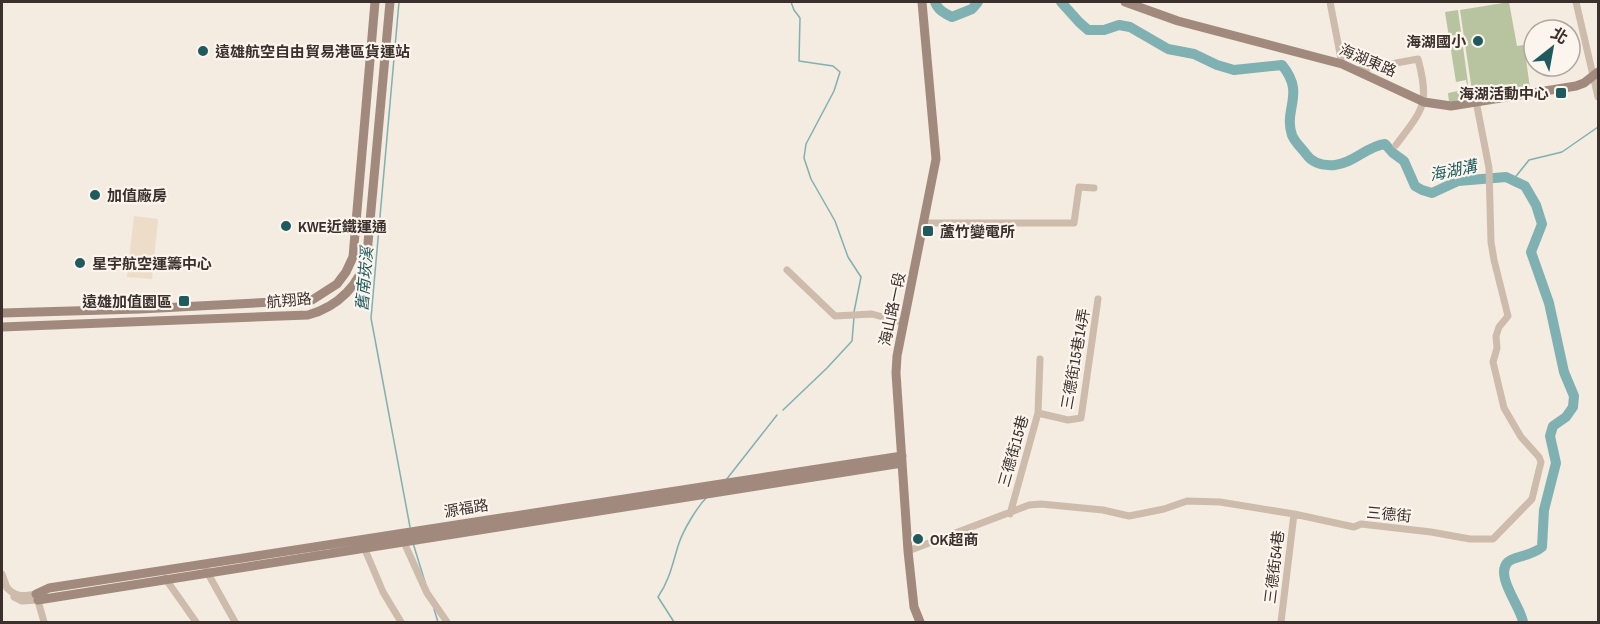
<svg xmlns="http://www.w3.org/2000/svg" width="1600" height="624" font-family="'Archivo Narrow','Noto Sans TC',sans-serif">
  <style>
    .green { fill: #b8c4a0 }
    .plaza { fill: #ecdcc8 }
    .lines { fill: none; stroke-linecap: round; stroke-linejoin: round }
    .stream { stroke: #7fb0b2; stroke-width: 1.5 }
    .river { stroke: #7fb0b2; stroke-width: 10 }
    .street { stroke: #cdbbac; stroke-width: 7 }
    .secondary { stroke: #a18a7d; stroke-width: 9 }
    .poi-dot { fill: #1f5a5e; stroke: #fbf5ee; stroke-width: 2 }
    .labels { text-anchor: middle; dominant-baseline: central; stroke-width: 4.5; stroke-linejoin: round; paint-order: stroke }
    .poi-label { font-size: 15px; font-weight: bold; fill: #3b302b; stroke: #fbf5ee; text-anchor: start }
    .street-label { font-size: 15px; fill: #3b302b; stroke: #fbf5ee }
    .water-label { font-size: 16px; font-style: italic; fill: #1f5a5e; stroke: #fbf5ee }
  </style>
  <rect width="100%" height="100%" fill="#f4ebe1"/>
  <path class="green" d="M1509,2L1517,46L1524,45L1530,88L1473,98L1460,10Z
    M1458,10L1470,98L1449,102L1448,93L1468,89L1466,80L1456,82L1445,12Z"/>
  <path class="plaza" d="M134,216L158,219L152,279L127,277Z"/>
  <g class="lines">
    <path class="stream" d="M399,2L371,318L410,527
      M791,2L794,10L800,18L799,61L833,66L840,72L834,91L806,144L804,158L811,179L835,221L848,257L861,277L854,312
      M1513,180L1529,160L1562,152L1598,127
      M783,410L827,368L852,341L854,317
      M726,480L777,415
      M413,543L425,582
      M434,609L438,622
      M674,622L658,597C670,580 673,561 679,543C684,529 697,507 707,497"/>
    <path class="river" d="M935,2C938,10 944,13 952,17L972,9L978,2
      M1061,2L1079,22L1088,30H1104L1119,25L1130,27L1168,49L1194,54L1217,65L1234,70L1282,65C1306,94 1283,109 1292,135C1295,143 1302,148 1306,154C1313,164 1323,166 1335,165C1354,163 1367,146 1385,144L1393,153L1404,161L1415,186L1422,190L1432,193L1458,181L1506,177L1525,186L1536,205L1542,224L1531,252L1549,303L1564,372L1574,396L1573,407L1566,417L1553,426L1550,436L1556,463L1544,510L1542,547C1530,557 1514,556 1508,562C1494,575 1521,607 1523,622"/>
    <path class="street" d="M1330,2L1342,64
      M1576,2L1598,97
      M1358,70L1418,59C1430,105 1423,109 1396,145
      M924,223H1074L1079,187L1094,188
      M787,270L835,316L872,314L904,323
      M1038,413L1068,420L1081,418L1098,299
      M1010,514L1038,413L1040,359
      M402,538L427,593L447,622
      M363,545L383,592L401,622
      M908,551L1029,505L1041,504L1103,510L1129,516L1164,509L1187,501L1220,502L1294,514L1354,527L1361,524L1431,532L1470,539H1493L1532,499L1541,462L1539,457L1521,437L1504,408L1493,362L1497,348L1496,336L1499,327L1508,316L1494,260L1491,242L1489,168L1476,101
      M206,570L235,622
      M2,574L7,588
      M165,578L196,622
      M6,586C14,598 24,596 36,594L44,622
      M14,597L22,601L38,600
      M1281,622L1294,514"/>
    <path class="secondary" d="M1125,2L1178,21L1342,64L1424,102L1451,106L1576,86L1584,83L1598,72
      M2,313L140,309L312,300L337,284L346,272L353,257L375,2
      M2,327L308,315C338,307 361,284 367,254L390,2
      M36,594L49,588L902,456
      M38,600L902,463
      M920,622L914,607L908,551L896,373L897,356L936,159L922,2"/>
  </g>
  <g class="poi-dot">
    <circle cx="1478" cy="41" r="6"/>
    <circle cx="203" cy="51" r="6"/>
    <rect x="1555" y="87" width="12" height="12" rx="3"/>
    <circle cx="95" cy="195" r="6"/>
    <circle cx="286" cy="226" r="6"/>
    <rect x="922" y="225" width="12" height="12" rx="3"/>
    <circle cx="80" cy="263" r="6"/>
    <rect x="178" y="295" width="12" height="12" rx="3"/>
    <circle cx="918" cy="539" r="6"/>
  </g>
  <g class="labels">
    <g class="poi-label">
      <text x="1466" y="41" text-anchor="end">海湖國小</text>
      <text x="215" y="51">遠雄航空自由貿易港區貨運站</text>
      <text x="1549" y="93" text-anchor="end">海湖活動中心</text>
      <text x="107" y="195">加值廠房</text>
      <text x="298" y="226">KWE近鐵運通</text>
      <text x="940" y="231">蘆竹變電所</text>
      <text x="92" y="263">星宇航空運籌中心</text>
      <text x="172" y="301" text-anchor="end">遠雄加值園區</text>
      <text x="930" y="539">OK超商</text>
    </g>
    <g class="street-label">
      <text transform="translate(1368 60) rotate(23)">海湖東路</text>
      <text transform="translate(289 300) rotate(-5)">航翔路</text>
      <text transform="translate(892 309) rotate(-78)">海山路一段</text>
      <text transform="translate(1075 359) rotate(-80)">三德街15巷14弄</text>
      <text transform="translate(1013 451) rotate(-74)">三德街15巷</text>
      <text transform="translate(466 508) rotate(-9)">源福路</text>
      <text transform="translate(1389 514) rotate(5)">三德街</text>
      <text transform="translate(1274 567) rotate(-83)">三德街54巷</text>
    </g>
    <g class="water-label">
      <text transform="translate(1453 170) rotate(-12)">海湖溝</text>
      <text transform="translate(364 279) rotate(-85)">舊南崁溪</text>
    </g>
  </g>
  <rect width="1600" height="624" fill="none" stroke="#3b302b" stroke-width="6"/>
  <g transform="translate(1552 48) rotate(31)"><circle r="28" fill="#fbf5ee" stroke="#aea6a0" stroke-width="1.5"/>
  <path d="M0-4.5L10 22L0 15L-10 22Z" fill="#1f5a5e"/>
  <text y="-9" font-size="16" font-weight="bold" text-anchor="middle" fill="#3b302b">北</text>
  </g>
</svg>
